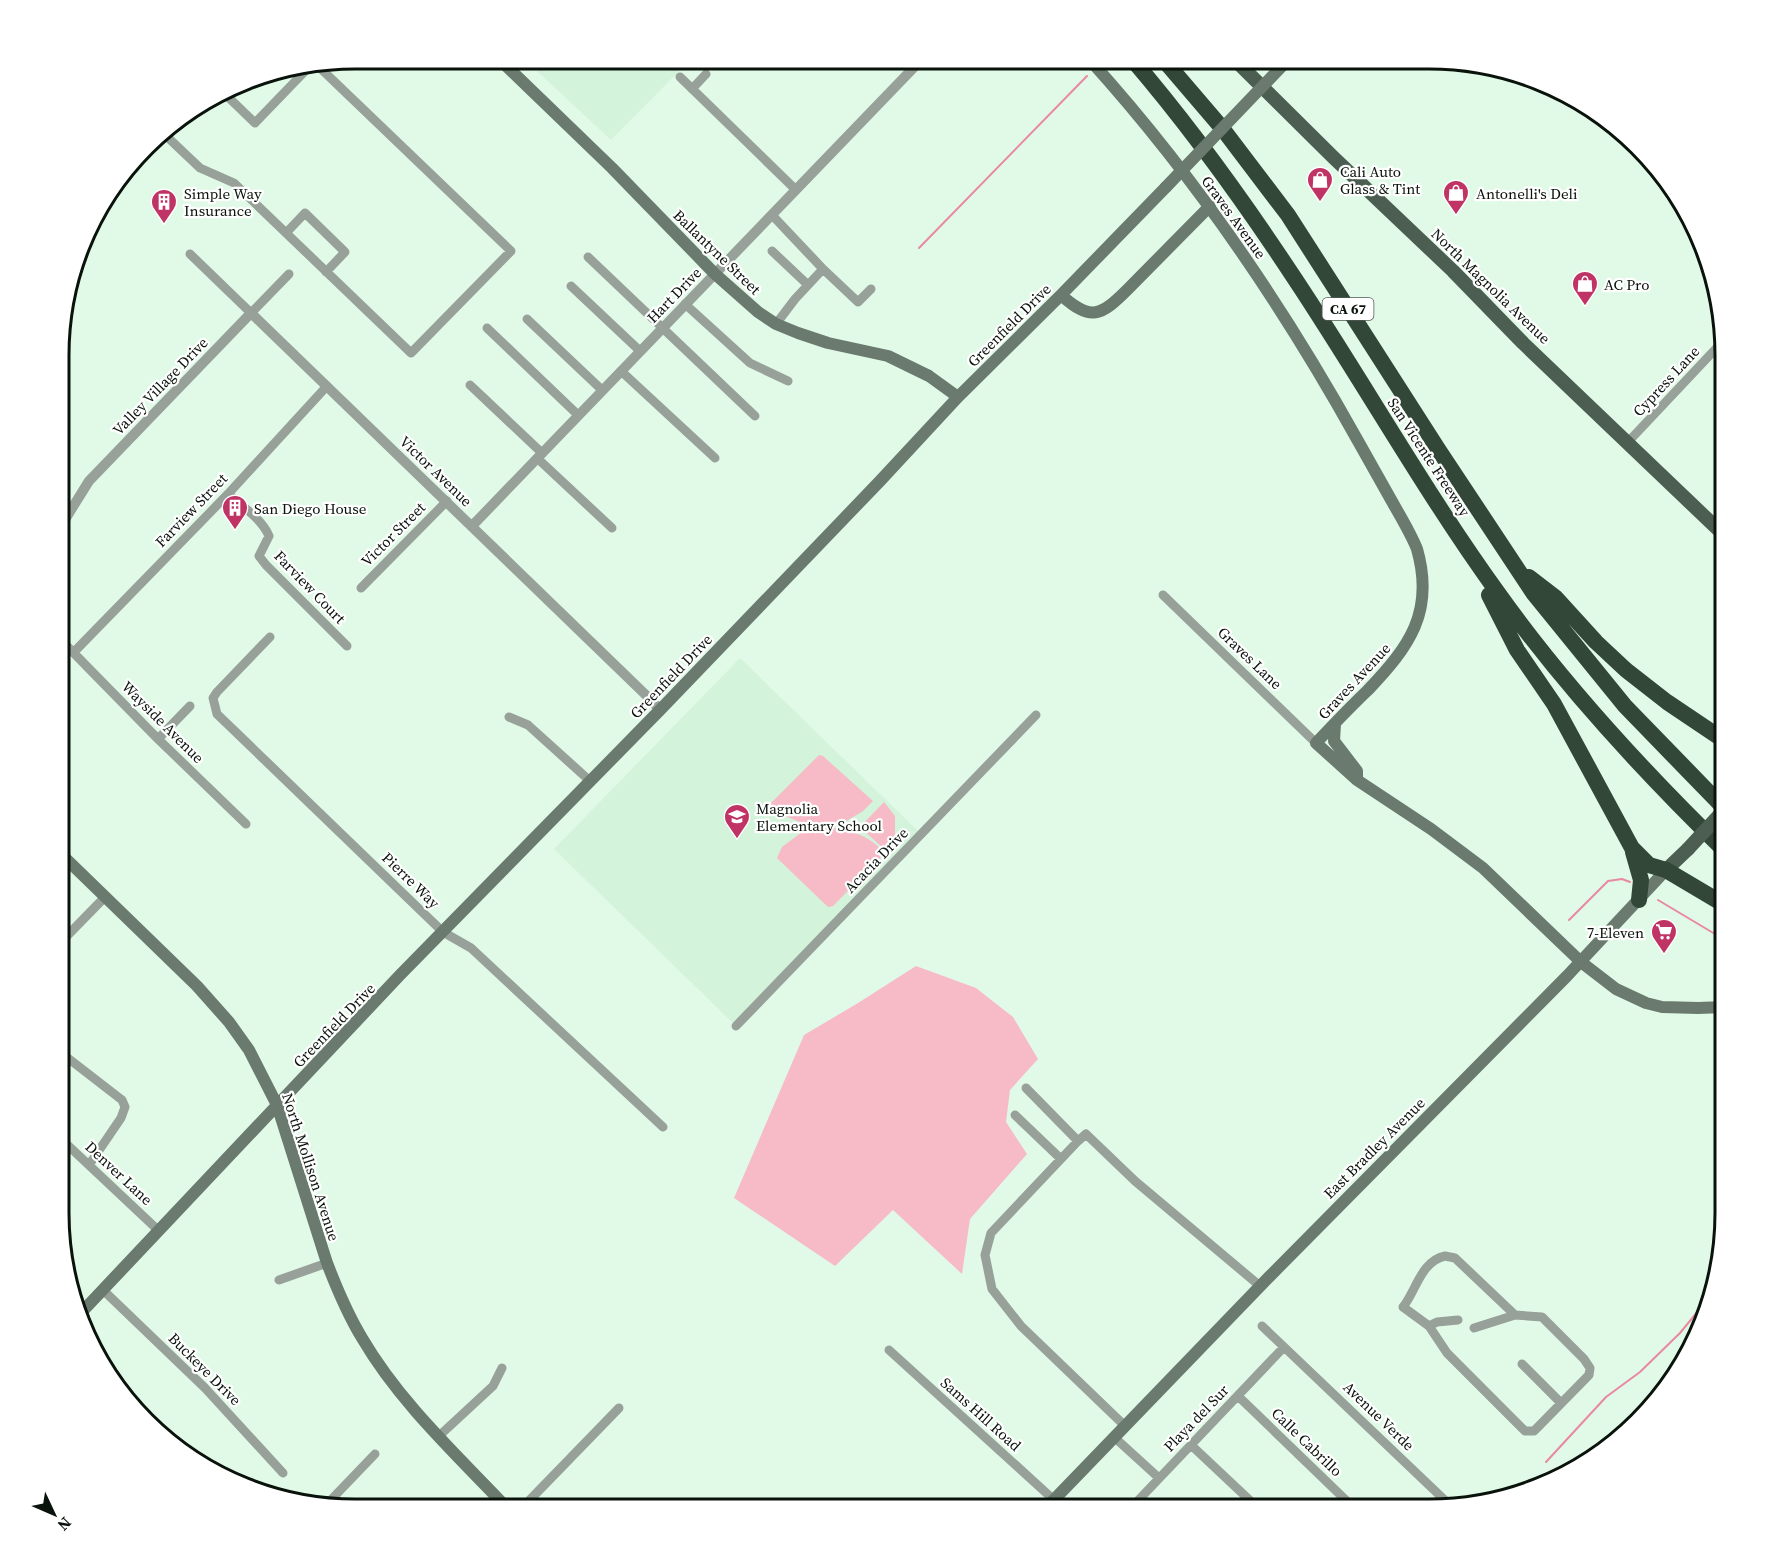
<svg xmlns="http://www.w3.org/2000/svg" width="1784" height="1568" font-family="'Source Serif 4',serif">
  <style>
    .built { fill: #d3f3da }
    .green { fill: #f7bac7 }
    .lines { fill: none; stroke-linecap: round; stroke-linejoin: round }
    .stream { stroke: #e988a1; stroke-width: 2 }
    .minor { stroke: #97a199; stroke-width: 9 }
    .tertiary { stroke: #97a199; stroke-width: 10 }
    .secondary { stroke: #6b7a6e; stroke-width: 12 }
    .primary { stroke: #4c5e51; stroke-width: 14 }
    .motorway { stroke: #324738; stroke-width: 16 }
    .secondary-bridge { stroke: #6b7a6e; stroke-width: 12 }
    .primary-bridge { stroke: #4c5e51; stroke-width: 14 }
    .labels { text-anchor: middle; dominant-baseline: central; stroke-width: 4.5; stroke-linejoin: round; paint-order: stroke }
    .shield { fill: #fff; stroke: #535954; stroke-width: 1.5 }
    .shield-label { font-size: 14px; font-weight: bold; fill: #09120b }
    .poi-label { font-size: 15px; fill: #09120b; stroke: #fff; text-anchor: start }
    .street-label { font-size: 15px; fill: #09120b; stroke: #fff }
    .rim { fill: none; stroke: #09120b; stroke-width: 3 }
  </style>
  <rect width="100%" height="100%" fill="#e1fae7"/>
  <path class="built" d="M524,59H691L611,140Z
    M740,658L919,832L733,1023L554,849Z"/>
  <path class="green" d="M819,755L823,756L873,801L863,811L843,823L814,828L785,816L770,804Z
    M884,802L895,816V835L886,851L860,827Z
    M834,828C856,832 869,836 885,853L833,906L828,907L777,858L782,847L806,829Z
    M916,966L976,988L1013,1017L1038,1059L1010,1090L1006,1122L1027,1154L970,1219L962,1274L893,1210L835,1266L734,1198L804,1035L858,1003Z"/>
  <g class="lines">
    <path class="stream" d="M1103,61L1105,59
      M919,248L1087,76
      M1658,900L1725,940
      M1569,920L1608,881L1622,879L1630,882
      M1546,1462L1606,1397L1640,1372L1680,1333L1708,1299"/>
    <path class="minor" d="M680,77L796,190
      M692,89L706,74
      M225,94L255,123L310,66
      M161,131L200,168L234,183L411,353L511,251L317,65
      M772,215L823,269L795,299L776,324
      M286,233L305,213L345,252L326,272
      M772,251L808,285
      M190,254L251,313L289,274
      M588,257L755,416
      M823,269L858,302L871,289
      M571,286L640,351
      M685,304L750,363L788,381
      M527,319L602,390
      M487,328L578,415
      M621,371L715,458
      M470,385L542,453
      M1628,442L1725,339
      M537,458L612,528
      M228,494C242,506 262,519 269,536L259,556L266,565L347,646
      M361,588L447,501
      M1163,595L1316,743
      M270,637L217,692L213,698L217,714L443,932L471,948L663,1127
      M60,639L158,739L246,824
      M74,652L228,494L327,386
      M509,717L528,725L590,781
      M158,739L190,706
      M60,943L105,897
      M736,1026L1036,715
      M60,1052L122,1100L125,1107L121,1118L89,1165
      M1026,1088L1078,1141
      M1015,1115L1061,1159
      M59,1137L159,1231
      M1445,1256L1455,1258L1515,1315L1542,1317L1584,1359L1590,1368L1589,1375L1534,1431H1525L1447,1353L1429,1326L1403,1307C1416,1291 1421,1261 1445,1256Z
      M279,1280L327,1263
      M103,1290L205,1388L283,1473
      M1262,1326L1453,1508
      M1429,1326L1437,1322L1458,1320
      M1474,1328L1515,1315
      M889,1350L1054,1500
      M1522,1364L1561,1403
      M1238,1396L1355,1509
      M1125,1426L1021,1326L992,1289L985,1255L991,1233L1078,1141L1086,1134L1135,1181L1260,1286
      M439,1436L493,1386L502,1368
      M1114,1437L1159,1478
      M1191,1445L1259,1509
      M327,1504L375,1454
      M521,1509L619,1408
      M1130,1509L1284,1347"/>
    <path class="tertiary" d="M61,526L89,481L251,313L649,698L660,710
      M472,526L922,59"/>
    <path class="secondary" d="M499,59L612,168L715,274L758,312L776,324L798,333L828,343L888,356L929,376L958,397
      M1089,59C1194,175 1282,304 1358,441C1370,462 1382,484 1394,505C1402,519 1411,534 1417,549C1435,612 1409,647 1368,690C1350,707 1333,725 1316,743L1357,780L1431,829L1483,868L1581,962L1616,989L1646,1003L1662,1007L1698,1008L1725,1007
      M1061,295C1091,322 1101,316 1128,289L1210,206
      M1335,724L1334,741L1357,771V779
      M60,853L197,986L229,1022L249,1050L277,1105L327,1263C337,1289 348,1315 362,1338C400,1403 457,1455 508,1509
      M79,1315L400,975L660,710L880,481L958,397L1061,295L1166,187
      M1045,1509L1269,1277L1567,976L1666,870"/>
    <path class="primary" d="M1234,59L1334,158L1453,271L1523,343L1725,536
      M1666,870L1688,849"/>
    <path class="motorway" d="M1132,59C1192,129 1245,203 1295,279C1364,383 1425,492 1498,593C1565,687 1643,771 1725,851
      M1163,59L1222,128L1288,215L1438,449L1534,594L1625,706L1725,809
      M1529,577L1555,597L1596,642L1626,670L1667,702L1725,741
      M1489,595L1517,650L1554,704L1632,848L1649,865L1666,870L1725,905
      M1633,852L1641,880L1639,900"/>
    <path class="secondary-bridge" d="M1166,187L1282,66"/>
    <path class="primary-bridge" d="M1688,849L1725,809"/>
  </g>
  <defs>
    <symbol id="shop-pin" viewBox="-11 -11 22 30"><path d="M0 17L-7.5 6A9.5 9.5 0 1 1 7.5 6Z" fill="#c03365" stroke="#fff"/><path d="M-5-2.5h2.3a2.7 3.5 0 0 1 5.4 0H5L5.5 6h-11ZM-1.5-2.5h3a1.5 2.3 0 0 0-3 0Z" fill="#fff"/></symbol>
    <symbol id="building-pin" viewBox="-11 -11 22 30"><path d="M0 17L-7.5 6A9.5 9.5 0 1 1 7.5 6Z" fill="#c03365" stroke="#fff"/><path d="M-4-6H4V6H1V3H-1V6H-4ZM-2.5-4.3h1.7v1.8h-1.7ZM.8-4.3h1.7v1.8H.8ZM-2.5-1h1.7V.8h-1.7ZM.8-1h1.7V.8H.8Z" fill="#fff"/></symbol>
    <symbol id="school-pin" viewBox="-11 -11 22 30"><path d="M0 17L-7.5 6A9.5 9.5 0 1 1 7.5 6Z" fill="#c03365" stroke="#fff"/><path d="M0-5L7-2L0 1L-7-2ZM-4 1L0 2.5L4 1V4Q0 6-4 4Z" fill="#fff"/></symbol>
    <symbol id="supermarket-pin" viewBox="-11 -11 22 30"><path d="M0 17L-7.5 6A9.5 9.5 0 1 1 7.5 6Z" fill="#c03365" stroke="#fff"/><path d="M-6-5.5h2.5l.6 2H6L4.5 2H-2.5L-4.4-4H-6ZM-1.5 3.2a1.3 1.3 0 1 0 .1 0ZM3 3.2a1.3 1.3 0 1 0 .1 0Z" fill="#fff"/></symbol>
  </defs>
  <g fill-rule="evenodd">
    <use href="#shop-pin" x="1305" y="165" width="30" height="40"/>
    <use href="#shop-pin" x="1441" y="178" width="30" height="40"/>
    <use href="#building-pin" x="149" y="187" width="30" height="40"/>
    <use href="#shop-pin" x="1570" y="269" width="30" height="40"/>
    <use href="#building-pin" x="220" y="493" width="30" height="40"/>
    <use href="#school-pin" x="722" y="802" width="30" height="40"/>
    <use href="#supermarket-pin" x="1649" y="917" width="30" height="40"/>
  </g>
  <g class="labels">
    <rect class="shield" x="1322.5" y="298" width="51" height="22" rx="4.5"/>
    <g class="shield-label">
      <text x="1348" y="309">CA 67</text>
    </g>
    <g class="poi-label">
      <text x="1340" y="171">Cali Auto<tspan x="1340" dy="17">Glass &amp; Tint</tspan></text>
      <text x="184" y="193">Simple Way<tspan x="184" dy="17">Insurance</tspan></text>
      <text x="1476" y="193">Antonelli's Deli</text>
      <text x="1604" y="284">AC Pro</text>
      <text x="254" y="508">San Diego House</text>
      <text x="756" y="808">Magnolia<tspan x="756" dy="17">Elementary School</tspan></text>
      <text x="1644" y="932" text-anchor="end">7-Eleven</text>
    </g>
    <g class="street-label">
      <text transform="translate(1234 217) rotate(54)">Graves Avenue</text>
      <text transform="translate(717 252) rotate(44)">Ballantyne Street</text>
      <text transform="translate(1491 286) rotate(44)">North Magnolia Avenue</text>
      <text transform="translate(674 295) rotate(-46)">Hart Drive</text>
      <text transform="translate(1009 325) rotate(-45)">Greenfield Drive</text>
      <text transform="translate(1666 381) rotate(-47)">Cypress Lane</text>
      <text transform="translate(160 386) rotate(-46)">Valley Village Drive</text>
      <text transform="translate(1429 457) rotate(57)">San Vicente Freeway</text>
      <text transform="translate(436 471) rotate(44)">Victor Avenue</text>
      <text transform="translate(191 510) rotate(-46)">Farview Street</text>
      <text transform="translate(393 534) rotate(-45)">Victor Street</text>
      <text transform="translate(310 587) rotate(46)">Farview Court</text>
      <text transform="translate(1250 658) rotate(44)">Graves Lane</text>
      <text transform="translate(671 676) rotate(-46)">Greenfield Drive</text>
      <text transform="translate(1354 681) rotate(-47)">Graves Avenue</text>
      <text transform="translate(163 722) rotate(45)">Wayside Avenue</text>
      <text transform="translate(876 860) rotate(-46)">Acacia Drive</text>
      <text transform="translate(411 880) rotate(44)">Pierre Way</text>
      <text transform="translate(334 1025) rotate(-46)">Greenfield Drive</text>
      <text transform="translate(1374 1148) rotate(-45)">East Bradley Avenue</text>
      <text transform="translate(311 1167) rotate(72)">North Mollison Avenue</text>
      <text transform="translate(119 1173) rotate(43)">Denver Lane</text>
      <text transform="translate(205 1369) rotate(45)">Buckeye Drive</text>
      <text transform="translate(981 1414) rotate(42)">Sams Hill Road</text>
      <text transform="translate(1379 1416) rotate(44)">Avenue Verde</text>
      <text transform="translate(1196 1418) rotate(-46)">Playa del Sur</text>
      <text transform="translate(1307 1442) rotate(44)">Calle Cabrillo</text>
    </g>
  </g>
  <path d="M0 0H1784V1568H0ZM355 69H1429A286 286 0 0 1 1715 355V1213A286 286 0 0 1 1429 1499H355A286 286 0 0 1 69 1213V355A286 286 0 0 1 355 69Z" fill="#fff" fill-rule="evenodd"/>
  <path class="rim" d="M355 69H1429A286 286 0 0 1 1715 355V1213A286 286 0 0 1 1429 1499H355A286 286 0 0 1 69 1213V355A286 286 0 0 1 355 69Z"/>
  <g transform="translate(54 1514) rotate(134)" stroke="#ffffff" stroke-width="4.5" paint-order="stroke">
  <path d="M0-4.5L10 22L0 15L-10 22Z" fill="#09120b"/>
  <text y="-9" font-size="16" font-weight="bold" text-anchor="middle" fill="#09120b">N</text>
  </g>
</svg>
